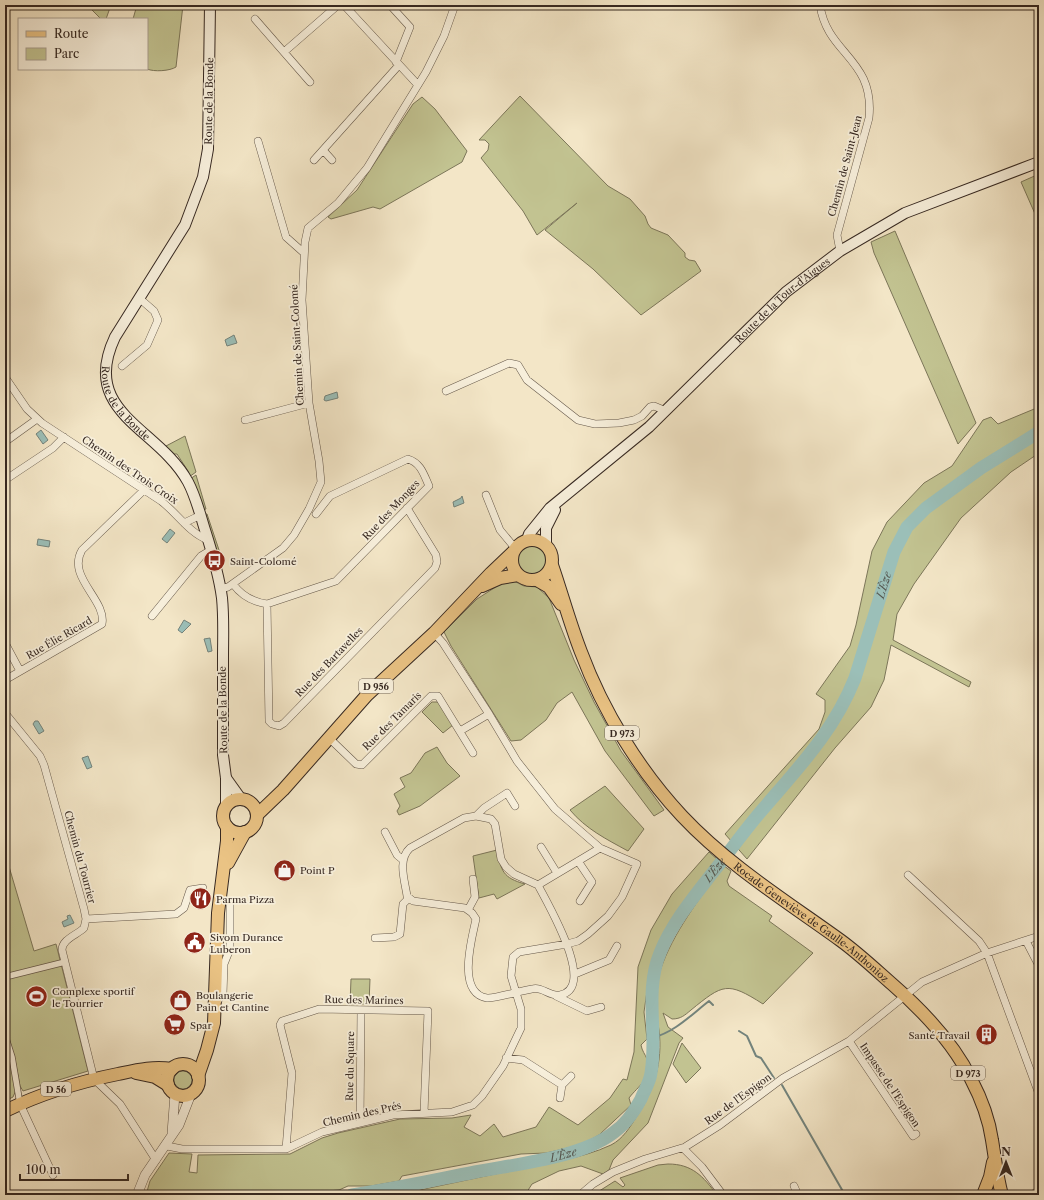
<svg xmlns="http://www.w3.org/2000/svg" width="1044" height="1200" font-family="'Libre Caslon Text',serif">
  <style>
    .green { fill: #c2c391; stroke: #7c7659 }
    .water { fill: #9bbfb8; stroke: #73837c }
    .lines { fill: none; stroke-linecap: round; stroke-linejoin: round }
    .stream { stroke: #73837c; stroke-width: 2 }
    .river { stroke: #9bbfb8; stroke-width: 13 }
    .pedestrian-casing { stroke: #65584a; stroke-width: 7 }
    .minor-casing { stroke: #65584a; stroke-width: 8 }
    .tertiary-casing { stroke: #65584a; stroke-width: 10 }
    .secondary-casing { stroke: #362821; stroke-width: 12 }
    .primary-casing { stroke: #362821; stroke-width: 14 }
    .pedestrian { stroke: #f7efdb; stroke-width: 5.5 }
    .minor { stroke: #f7efdb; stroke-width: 7 }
    .tertiary { stroke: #f7efdb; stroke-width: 9 }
    .secondary { stroke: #f7efdb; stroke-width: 10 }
    .primary { stroke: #eac384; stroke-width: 12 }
    .labels { text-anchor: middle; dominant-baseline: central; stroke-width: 3.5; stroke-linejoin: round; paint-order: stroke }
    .shield { fill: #f7efdb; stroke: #706459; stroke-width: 1 }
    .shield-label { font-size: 9px; font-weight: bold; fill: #362821 }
    .street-label { font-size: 10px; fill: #362821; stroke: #f7efdb }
    .poi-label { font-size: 10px; fill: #362821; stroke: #f7efdb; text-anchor: start }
    .water-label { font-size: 11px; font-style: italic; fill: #54554e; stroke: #f7efdb }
  </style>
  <rect width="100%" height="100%" fill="#f3e6c7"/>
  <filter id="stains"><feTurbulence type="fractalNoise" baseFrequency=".005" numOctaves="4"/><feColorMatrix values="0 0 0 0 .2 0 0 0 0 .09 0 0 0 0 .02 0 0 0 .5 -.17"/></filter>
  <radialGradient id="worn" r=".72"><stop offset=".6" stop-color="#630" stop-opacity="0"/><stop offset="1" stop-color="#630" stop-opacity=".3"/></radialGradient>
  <path class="green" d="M87,5H111L106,19H101Z
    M137,5H183L176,67C170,71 154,72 147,69V19H133Z
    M520,96L608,186L630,199L645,216L648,224L651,228L668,235L685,253V257L689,260L695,261L701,271L641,315L593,269L545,230L577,203L537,235L523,211L481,158L488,150L489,144L485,140H479Z
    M422,97L435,109L467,151L462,162L380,209L373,207L331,219L328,217L357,190L413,104Z
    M1039,174V223L1021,182Z
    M895,231L976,423L958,444L874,253L871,242Z
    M1039,407V453L1011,472L961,518L914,584L897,614L893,640L971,682L969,687L891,645L884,680L871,707L835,748L747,859L725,834L819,729L825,712V700L816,694L850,646L856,625L872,551L887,522L924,483L952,466L983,420L991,417L998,424Z
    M185,436L196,472L189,477L188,471L177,454H172L166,446Z
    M196,475L206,509L203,510L190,479Z
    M205,514H207L223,562L219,567Z
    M517 560a15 15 0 1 1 30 0a15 15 0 1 1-30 0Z
    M505,581H514L524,586L537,587L549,598L574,660L594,702L621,751L664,810L654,816L605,751L572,692L557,703L546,720L521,740L511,741L451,646L444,632L477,599Z
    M432,702H438L453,725L443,733L422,712Z
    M437,747L447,763L460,776L420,806L399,815L397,811L400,806L394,794L405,787L400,778L411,773L425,753Z
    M605,786L644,829L628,851C606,839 586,829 570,810Z
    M497,850C501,871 503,878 525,884L497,899L494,894L479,898L473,856Z
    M709,852L718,860L671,924L657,948L649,977L644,1012L647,1039L641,1045C642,1051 645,1054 647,1059C655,1076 637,1087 629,1098L631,1105L599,1135L581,1145L546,1153L521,1154L402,1176L399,1181L371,1186H348L339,1190L281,1195H146L150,1181L169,1153L192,1154L189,1172L197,1173L198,1155L290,1154L322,1138L338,1133L400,1119L452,1118L471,1115L464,1127L480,1136L494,1124L503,1137L536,1127L549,1107L578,1125L610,1098L623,1079L627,1080L634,1052L638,967L651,930L672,894Z
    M5,853L34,951L56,944L88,1071L23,1091L20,1086L14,1055L5,1029Z
    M723,865L731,871L727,881L729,886L772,916L769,921L813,953L763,1004C727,981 723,984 691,1010C685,1015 681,1019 672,1019L663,1013L668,1027L683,1038L679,1043L648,1123L613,1160L609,1170L603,1174L581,1166L559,1171L532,1184L525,1195H396C435,1187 475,1178 514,1170C546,1163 581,1159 611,1145C623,1139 630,1127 637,1116C654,1090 663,1062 659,1030C655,1005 650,997 660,971C673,932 700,899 723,865Z
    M351,979H370L369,1004H350Z
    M682,1043L701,1068L686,1083L673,1064Z
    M8,1063L11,1065L16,1090L13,1097L5,1101V1095L7,1092L5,1064Z
    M174 1080a9 9 0 1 1 18 0a9 9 0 1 1-18 0Z
    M668,1164C692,1164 703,1176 717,1195H593L615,1181L623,1187L625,1185L620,1178L658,1165Z"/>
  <path class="water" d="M234,335L237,343L227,346L225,340Z
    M337,392L338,398L326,401L324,400L325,396Z
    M41,430L48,440L43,444L36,434Z
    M462,496L464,503L454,507L453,502L461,498Z
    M170,529L175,533L167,543L162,539Z
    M38,539L50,541L49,547L37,545Z
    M184,620L191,624L182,633L178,630Z
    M210,638L212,651L208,652L204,639Z
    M35,721H38L44,731L39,734L33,724Z
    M88,756L92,767L87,769L82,758Z
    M70,915L74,923L64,927L62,922L68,919L67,916Z"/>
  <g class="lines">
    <path class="stream" d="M739,1031L747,1036L756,1056L761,1058L774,1078
      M652,1038C675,1032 691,1015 709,1001L713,1005
      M782,1085L845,1195"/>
    <path class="river" id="s1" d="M352,1195C393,1189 434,1180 475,1172C516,1164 580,1158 613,1133C625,1125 634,1112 641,1099C644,1091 650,1082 651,1073C658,1033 644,992 660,953C671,925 692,899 710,876C728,854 744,831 763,809C799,767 834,731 855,678L894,552L907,527L926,508L981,468L1039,432"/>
    <defs>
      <path id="pedestrian" d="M5,977L65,962
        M5,1035L12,1057L20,1104"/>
      <path id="minor" d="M344,5L418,85
        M390,5L410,27L396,62
        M820,5C827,55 875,58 869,118L837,235L840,251
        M255,19L310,82
        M284,52L338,5
        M258,141L286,237L304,253
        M323,150L332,160
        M314,160L399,65
        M122,366L147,345L158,320L154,311L139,298
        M5,377L27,409L42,423L161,501C177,513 189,533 208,540
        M446,391L509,363L518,365L527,380L578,420L595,424L619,423L634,420L642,416L650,407L654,406L666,411
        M245,420L309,403
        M5,442L37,419
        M5,480L53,448L64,437
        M486,495L500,530L515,548
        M184,523L201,515
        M233,584C241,595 253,602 267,604L336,581L429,486C424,475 421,463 408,459L330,496L316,514
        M220,589L228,587L283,548L294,535L309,509L321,482L319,461L309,403L302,300L305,242L308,228L338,203L367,168L426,72L444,36L455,5
        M267,604L269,721L272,724L279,726L284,723L435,568L437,562L436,555L407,508
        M152,616L201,556L211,550
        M5,643L20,671
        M5,680L102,624C107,600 66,577 82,550L144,490
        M5,713L40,756L44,765L84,909L86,919L84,928C77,935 62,939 62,950L94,1079L120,1104L156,1160
        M460,731L489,714
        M329,738L356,764L362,765L431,696H438L473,753
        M476,816L484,808L507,793L515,806
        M385,832L397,855L403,860
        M541,847L557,873
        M578,861L592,882L580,901
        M908,875L979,941L987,953L1039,1094
        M538,885C547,903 598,988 560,995C550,997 542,986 532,989C523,990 494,999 487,998C456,993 472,938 476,919L472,913L465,908L413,901L407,896C405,881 397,860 410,848L464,818L476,816L491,819L495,824L501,859L506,867L514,874L538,885L600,848
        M468,910L475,897L473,879
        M86,919L176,914L184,908L190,890L203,888
        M375,938L394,937L400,934L403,904L409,898
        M1026,941L1039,966
        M575,974L609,960L617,946
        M556,996L587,1011L601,1007
        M215,1004L223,994L224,964L230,949V905
        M849,1041L913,1136L916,1134
        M506,1058L523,1060L562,1085
        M560,1098L562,1085L571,1076
        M20,1104L53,1175
        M360,1123L361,1010
        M167,1146L182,1149H286L322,1132L360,1123L393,1115L452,1112L473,1105L482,1096L503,1066L521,1028V1009L511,976L513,957L519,952L567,944L578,941L588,934L608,916L622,897L637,864L600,848L555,809L517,761L489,714L443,643L434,633
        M683,1148L702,1167L723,1195
        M286,1149L292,1073L280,1025L282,1021L319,1009L428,1011L424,1113
        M794,1186L798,1195
        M580,1195L593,1184L613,1172L645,1159L685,1147L720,1125L783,1078L849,1041L922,982L987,953L1039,936
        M1032,1195L1039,1190"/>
      <path id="tertiary" d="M172,1133L175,1094
        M137,1195L145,1175L179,1125L191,1094"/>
      <g id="secondary">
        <path id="s2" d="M210,5L208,149L203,177L185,225L115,337C79,413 158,427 188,482C196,497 200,514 205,530C212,552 219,575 222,598C224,618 223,638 223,658C223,690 223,723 223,755L226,778V806"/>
        <path id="s3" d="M527,540L529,534L550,508L649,427L786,292L840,251L905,213L1039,162"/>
        <path d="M546,545V528L555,510"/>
        <path d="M226,778L241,799"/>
      </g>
      <g id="primary">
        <circle cx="532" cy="560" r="20"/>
        <path id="s4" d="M552,565C562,594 570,624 581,652C603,711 639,770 682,816C728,865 786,901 840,940C858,953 875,969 892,984C923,1011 953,1042 971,1079C981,1098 989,1119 992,1140C995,1158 997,1177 1002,1195"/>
        <path d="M537,580L549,587L561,604"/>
        <path d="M482,586L500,578L518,575"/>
        <circle cx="240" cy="816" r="17"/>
        <path d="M257,815L283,790L367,695L434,633L491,573L512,553"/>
        <path d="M228,863L245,832"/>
        <circle cx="183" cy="1080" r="16"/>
        <path d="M136,1073L155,1077L168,1085"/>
        <path d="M198,1076L207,1050L214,1023L218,913L227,841V827"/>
        <path d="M5,1111C42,1093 78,1082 118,1074C137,1070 153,1066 172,1069"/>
        <path d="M983,1195L990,1177L993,1162"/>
      </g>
    </defs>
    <use href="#pedestrian" class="pedestrian-casing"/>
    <use href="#minor" class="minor-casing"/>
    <use href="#tertiary" class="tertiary-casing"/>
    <use href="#secondary" class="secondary-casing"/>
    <use href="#primary" class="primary-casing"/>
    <use href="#pedestrian" class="pedestrian"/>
    <use href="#minor" class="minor"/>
    <use href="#tertiary" class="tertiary"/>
    <use href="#secondary" class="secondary"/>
    <use href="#primary" class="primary"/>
  </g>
  <defs>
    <symbol id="bus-disc" viewBox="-11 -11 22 22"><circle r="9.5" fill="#8f2418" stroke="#f7efdb"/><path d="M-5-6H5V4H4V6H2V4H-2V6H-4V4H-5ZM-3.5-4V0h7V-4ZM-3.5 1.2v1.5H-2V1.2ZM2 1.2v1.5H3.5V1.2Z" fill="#fff"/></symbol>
    <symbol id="shop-disc" viewBox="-11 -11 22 22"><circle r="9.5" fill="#8f2418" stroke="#f7efdb"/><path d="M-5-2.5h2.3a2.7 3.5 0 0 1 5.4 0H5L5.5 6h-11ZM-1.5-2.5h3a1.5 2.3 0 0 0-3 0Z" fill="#fff"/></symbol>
    <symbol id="restaurant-disc" viewBox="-11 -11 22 22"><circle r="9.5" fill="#8f2418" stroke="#f7efdb"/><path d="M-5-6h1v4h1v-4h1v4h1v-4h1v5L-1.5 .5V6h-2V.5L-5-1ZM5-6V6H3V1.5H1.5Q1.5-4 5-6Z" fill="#fff"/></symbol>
    <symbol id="civic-disc" viewBox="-11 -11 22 22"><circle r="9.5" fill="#8f2418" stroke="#f7efdb"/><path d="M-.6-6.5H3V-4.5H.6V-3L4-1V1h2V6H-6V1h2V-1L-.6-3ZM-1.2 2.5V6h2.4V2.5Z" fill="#fff"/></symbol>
    <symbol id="stadium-disc" viewBox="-11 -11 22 22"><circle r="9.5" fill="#8f2418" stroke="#f7efdb"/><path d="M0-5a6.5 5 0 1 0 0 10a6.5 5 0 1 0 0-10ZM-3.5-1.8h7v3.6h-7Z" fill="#fff"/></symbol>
    <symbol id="supermarket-disc" viewBox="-11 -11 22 22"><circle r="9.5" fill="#8f2418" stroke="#f7efdb"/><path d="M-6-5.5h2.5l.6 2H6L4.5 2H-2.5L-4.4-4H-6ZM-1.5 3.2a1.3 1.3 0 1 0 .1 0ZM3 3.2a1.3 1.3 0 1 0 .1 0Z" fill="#fff"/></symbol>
    <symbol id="building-disc" viewBox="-11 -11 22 22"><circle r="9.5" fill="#8f2418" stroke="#f7efdb"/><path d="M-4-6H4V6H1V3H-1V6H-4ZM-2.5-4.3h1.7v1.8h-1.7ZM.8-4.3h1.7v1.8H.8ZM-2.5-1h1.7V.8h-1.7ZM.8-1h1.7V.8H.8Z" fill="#fff"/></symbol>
  </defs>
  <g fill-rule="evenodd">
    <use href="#bus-disc" x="202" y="548" width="25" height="25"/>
    <use href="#shop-disc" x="272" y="858" width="25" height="25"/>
    <use href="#restaurant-disc" x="188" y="886" width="25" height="25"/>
    <use href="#civic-disc" x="182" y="930" width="25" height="25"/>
    <use href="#stadium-disc" x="24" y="984" width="25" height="25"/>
    <use href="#shop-disc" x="168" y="988" width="25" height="25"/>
    <use href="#supermarket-disc" x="162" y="1012" width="25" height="25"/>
    <use href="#building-disc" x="974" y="1022" width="25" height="25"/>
  </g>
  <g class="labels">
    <g class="shield">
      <rect x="359" y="679" width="34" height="14" rx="3"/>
      <rect x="605" y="726" width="34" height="14" rx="3"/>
      <rect x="951" y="1066" width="34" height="14" rx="3"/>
      <rect x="41" y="1082" width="30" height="14" rx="3"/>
    </g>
    <g class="shield-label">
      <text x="376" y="686">D 956</text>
      <text x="622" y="733">D 973</text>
      <text x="968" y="1073">D 973</text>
      <text x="56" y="1089">D 56</text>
    </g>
    <g class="street-label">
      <text transform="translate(209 101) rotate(-89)">Route de la Bonde</text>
      <text transform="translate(845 166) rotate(-75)">Chemin de Saint-Jean</text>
      <text stroke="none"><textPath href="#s3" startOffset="352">Route de la Tour-d'Aigues</textPath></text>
      <text transform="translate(297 345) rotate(-93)">Chemin de Saint-Colomé</text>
      <text stroke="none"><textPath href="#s2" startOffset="430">Route de la Bonde</textPath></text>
      <text transform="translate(130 470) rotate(34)">Chemin des Trois Croix</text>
      <text transform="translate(391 510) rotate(-47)">Rue des Monges</text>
      <text transform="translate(59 638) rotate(-30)">Rue Élie Ricard</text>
      <text transform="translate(329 662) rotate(-46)">Rue des Bartavelles</text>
      <text transform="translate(223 710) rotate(-91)">Route de la Bonde</text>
      <text transform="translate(392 721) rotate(-45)">Rue des Tamaris</text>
      <text transform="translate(80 857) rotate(75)">Chemin du Tourrier</text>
      <text stroke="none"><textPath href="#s4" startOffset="453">Rocade Geneviève de Gaulle-Anthonioz</textPath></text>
      <text transform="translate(364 1000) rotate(1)">Rue des Marines</text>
      <text transform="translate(350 1066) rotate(-89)">Rue du Square</text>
      <text transform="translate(890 1085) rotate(56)">Impasse de l'Espigon</text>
      <text transform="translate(738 1099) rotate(-36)">Rue de l'Espigon</text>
      <text transform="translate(362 1114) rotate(-13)">Chemin des Prés</text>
    </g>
    <g class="poi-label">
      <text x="230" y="561">Saint-Colomé</text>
      <text x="300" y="870">Point P</text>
      <text x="216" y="899">Parma Pizza</text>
      <text x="210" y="937">Sivom Durance<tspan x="210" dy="12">Luberon</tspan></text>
      <text x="52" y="991">Complexe sportif<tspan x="52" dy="12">le Tourrier</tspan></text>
      <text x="196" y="995">Boulangerie<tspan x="196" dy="12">Pain et Cantine</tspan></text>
      <text x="190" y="1025">Spar</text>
      <text x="970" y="1035" text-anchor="end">Santé Travail</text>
    </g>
    <g class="water-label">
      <text stroke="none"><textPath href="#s1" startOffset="899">L'Èze</textPath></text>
      <text stroke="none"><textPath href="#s1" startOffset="563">L'Èze</textPath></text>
      <text stroke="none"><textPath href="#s1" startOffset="215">L'Èze</textPath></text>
    </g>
  </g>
  <rect width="1044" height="1200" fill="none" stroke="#f3e6c7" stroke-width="20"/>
  <rect x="6" y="6" width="1032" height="1188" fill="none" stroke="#362821" stroke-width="2"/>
  <rect x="10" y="10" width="1024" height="1180" fill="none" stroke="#362821"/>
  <rect x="18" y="18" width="130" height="52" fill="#f7efdb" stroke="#aa9f91"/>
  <rect x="26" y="31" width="20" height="6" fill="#eac384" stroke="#aa9f91"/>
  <text x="54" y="38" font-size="12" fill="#362821">Route</text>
  <rect x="26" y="48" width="20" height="12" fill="#c2c391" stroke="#aa9f91"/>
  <text x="54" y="58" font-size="12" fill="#362821">Parc</text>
  <g transform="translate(1006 1162)" stroke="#f7efdb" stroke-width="3" paint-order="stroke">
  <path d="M0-3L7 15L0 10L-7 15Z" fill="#362821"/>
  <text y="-6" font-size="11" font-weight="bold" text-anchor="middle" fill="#362821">N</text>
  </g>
  <path d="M20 1174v6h108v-6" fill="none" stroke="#362821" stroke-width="2"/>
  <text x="26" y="1174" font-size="12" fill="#362821" stroke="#f7efdb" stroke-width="3" paint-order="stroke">100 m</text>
  <rect width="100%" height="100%" filter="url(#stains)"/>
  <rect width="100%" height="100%" fill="url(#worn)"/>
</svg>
